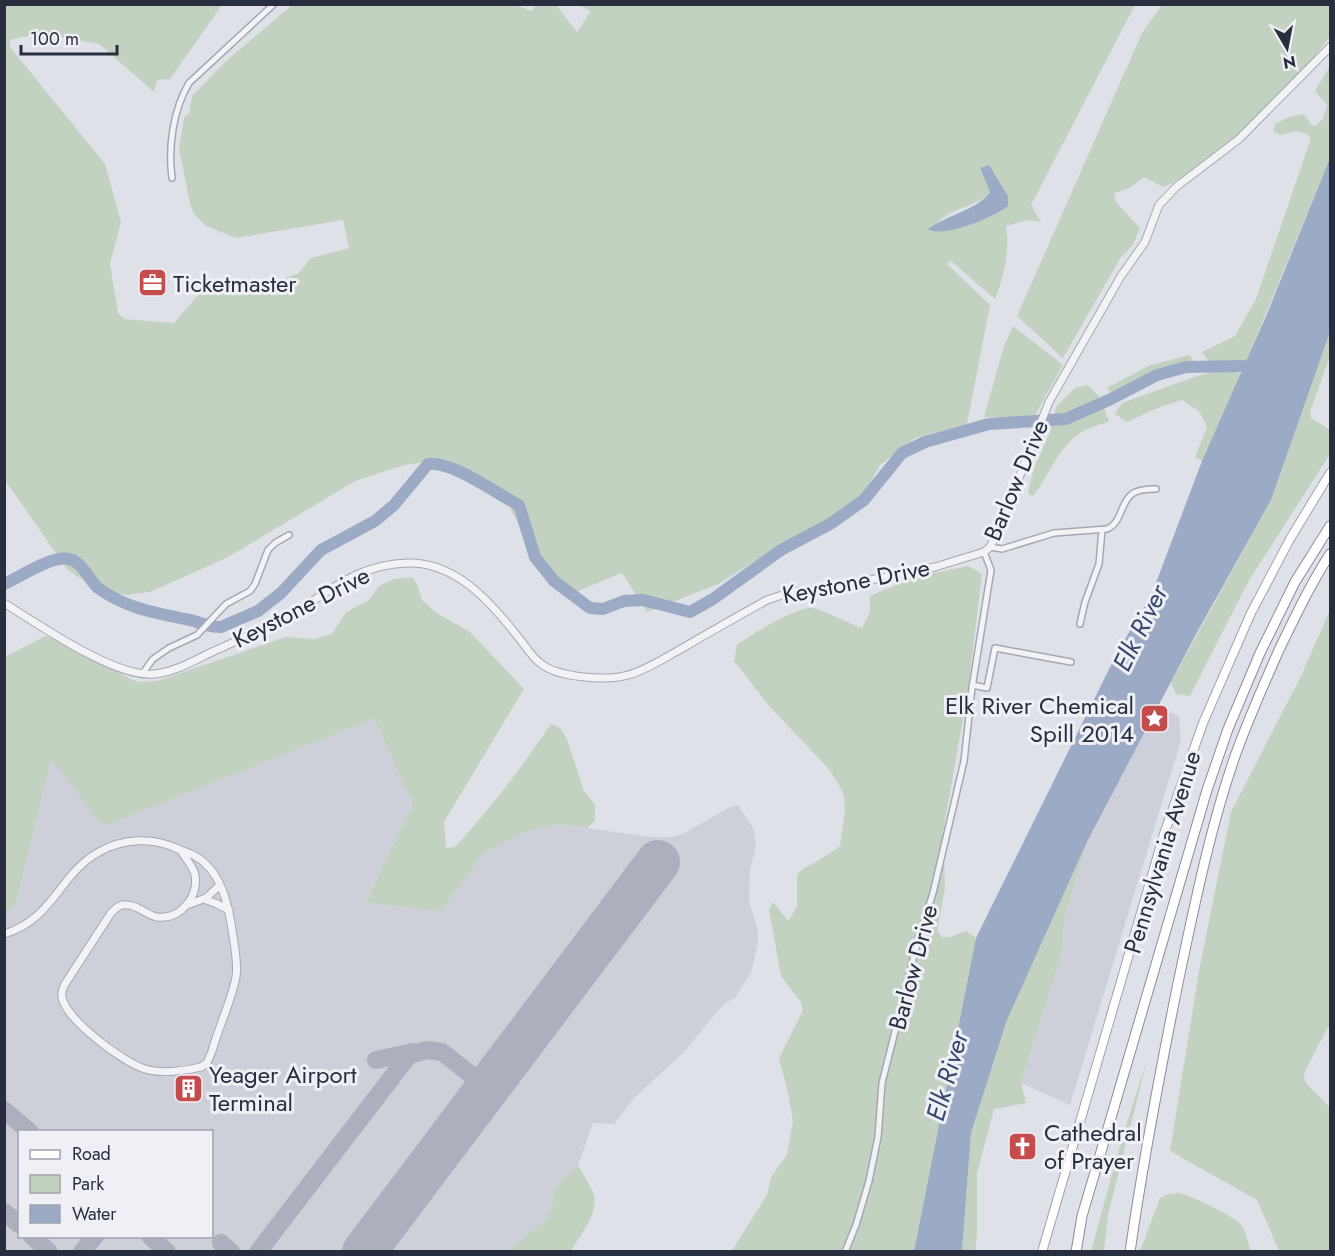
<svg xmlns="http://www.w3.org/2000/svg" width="1335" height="1256" font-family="Jost,sans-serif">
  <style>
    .built { fill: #ced0d9; fill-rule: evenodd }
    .green { fill: #c3d1c1; fill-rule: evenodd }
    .water { fill: #9daac5 }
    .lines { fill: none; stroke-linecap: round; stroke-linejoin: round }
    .river { stroke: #9daac5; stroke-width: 12 }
    .taxiway { stroke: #acb0bc; stroke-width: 18 }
    .runway { stroke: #acb0bc; stroke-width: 44 }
    .minor-casing { stroke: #a5a8b2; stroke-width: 8 }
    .tertiary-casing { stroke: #a5a8b2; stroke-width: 9 }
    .primary-casing { stroke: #9fa4b3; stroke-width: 10 }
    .motorway-casing { stroke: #888d9d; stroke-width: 11 }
    .minor { stroke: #f2f3f6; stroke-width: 5 }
    .tertiary { stroke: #f2f3f6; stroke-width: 7 }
    .primary { stroke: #fff; stroke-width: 8 }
    .motorway { stroke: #fff; stroke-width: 9 }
    .labels { text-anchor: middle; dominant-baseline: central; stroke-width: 6; stroke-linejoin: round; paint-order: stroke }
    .poi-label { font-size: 24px; fill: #292e3e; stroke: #eff0f5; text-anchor: start }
    .street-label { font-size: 24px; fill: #292e3e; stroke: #eff0f5 }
    .water-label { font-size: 26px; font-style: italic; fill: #36476f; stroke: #eff0f5 }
  </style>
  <rect width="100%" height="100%" fill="#dfe1e8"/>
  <path class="built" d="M1158,706L1179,717L1181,740L1070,1105L1021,1083L1062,951L1064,921L1087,842Z
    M374,719L413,804L365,901L441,911L485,852L530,830L558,824L651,837H671L683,834L730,807L738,805L753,828L756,845L750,871L749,901L758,931V943L751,973L735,998L724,1004L683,1053L635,1097L614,1124L593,1123L578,1165L554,1189L552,1207L548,1217L509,1251L5,1252V912L16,905L51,757L104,827ZM20,1132H212V1236H20Z"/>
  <path class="green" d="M512,4L532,11L536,5H556L577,32L591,11L579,5H1135L1031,205L1041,222L1028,220L1006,226C1010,249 1004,278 995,299L951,261L954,257L947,264L990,305L967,424L915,438L880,465L865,493L838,516L773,550L718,584L647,612L622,573L573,593L540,569L527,538L501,493L474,477L432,461L404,465L355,481L228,557L150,592L127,595L100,592L67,569L7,483L5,482L4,5H222L170,79L157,80L154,92L99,44L39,33L10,40V47L105,164L121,222L110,264L118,313L124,319L174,323L198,295L220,282L239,289L276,287L280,280L299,273L311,258L349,248L343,220L236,238L206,226L194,214L190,204L179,148L184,117L189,114L192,96L226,61L292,5ZM988,165L1008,196L995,214L977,222L940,231L938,222C954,206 976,208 990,192L980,168Z
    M1162,5H1330V37L1295,80L1215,156L1174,182L1163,187L1144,177L1130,188L1114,193L1116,202L1140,228L1133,245L1121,257L1063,358L1017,316L1142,33Z
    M1330,66V158L1246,362L1210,363L1202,352L1235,336L1256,299L1311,138C1302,128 1292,132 1281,135L1274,132L1275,124L1287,118L1303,114L1314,127L1323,119L1327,105L1315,91Z
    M1013,326L1063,365L1034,417H984L1004,346Z
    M1330,332V356L1310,412L1311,418L1330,430V454L1248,582L1190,696L1176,694L1171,682L1271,500Z
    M1189,355L1198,365L1165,369L1141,379L1114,396L1107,388L1148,366Z
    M1227,368L1241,374L1202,461L1195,457L1207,427L1199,411L1182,400L1160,407L1127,422L1115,414L1122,403L1197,376Z
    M1087,385L1099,396L1109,421C1100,425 1090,427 1082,432C1058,446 1049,477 1032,497L1028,492L1034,468L1050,432L1056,407L1075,388Z
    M968,566L982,574L968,690L943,832L945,888L937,931L942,937H950L966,931L976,938L914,1251L731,1252L767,1195L771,1177L787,1155L793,1121L788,1093L779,1058L803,1010L801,1002L781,976L769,910L773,902L788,921L797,907V874C811,863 826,857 840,846L845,811L844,795L837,781L827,767L770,707L734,661L737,645C751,635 796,606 813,608C823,610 850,624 862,628L870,612V596L915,577Z
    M412,577L417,584L422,600L435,612L470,632L524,689L444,822L446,848L455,847C490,809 522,767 551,724L560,728L567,739L584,791L595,805V821L587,828L558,824L530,830L485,852L441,911L365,902L413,804L374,719L103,827L51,758L16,905L5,912V657L45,636L97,657L130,679L139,682L157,681L286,637L315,639L332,634L346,612L369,600L379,586L394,579Z
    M1330,610V1025L1327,1029L1304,1073L1305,1082L1330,1108V1251H1279L1257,1200L1170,1151L1199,971L1231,812L1301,676Z
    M1087,842L1064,921L1062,951L1021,1083L1026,1103L994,1109L977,1173V1234L975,1251L962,1252L971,1133L1007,1020Z
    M1147,1060L1108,1215L1104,1251H1091L1123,1135Z
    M578,1165C582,1174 591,1185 594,1195C598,1216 580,1235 571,1251H509L548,1217L552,1207L554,1189Z
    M1178,1193C1190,1195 1234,1216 1241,1225C1246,1231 1248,1244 1251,1251H1140L1160,1198L1169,1194Z"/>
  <path class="water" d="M1330,158V332L1271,500L1195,636L1087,842L1007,1020L971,1133L962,1251H914L976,938L1119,649L1151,596L1202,461L1267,314Z
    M989,165L1008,196V206C994,217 943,239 928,229C945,216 979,209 990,192L980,168Z"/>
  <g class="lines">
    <path class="river" d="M4,584C20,577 52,555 69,559C83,562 88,579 98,588C127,609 156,613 190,620C200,622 210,628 221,627L258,611L281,593L321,550L375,521L394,505L428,464C453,461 495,493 519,505L535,557L554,581L590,608L603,609L624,601L643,600L690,612L713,599L781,550L830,524L864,500L902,453L925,442L989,424L1066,419L1111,399L1157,375L1186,367L1245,366"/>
    <path class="taxiway" d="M376,1060L413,1052
      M4,1110L30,1132
      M4,1212L20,1225
      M32,1236L49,1252
      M150,1236L167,1252
      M221,1243L231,1252
      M82,1252L95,1236
      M258,1252L409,1055L427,1050L442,1052L488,1088"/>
    <path class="runway" d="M364,1252L658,862"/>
    <defs>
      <path id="minor" d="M172,178C168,147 173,110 189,83L274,4
        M990,547L1002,549L1054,533L1107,529C1122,523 1120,503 1132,494C1138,489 1149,489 1156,489
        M1080,624L1085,602L1099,564L1102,530
        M142,674L153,659L169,648L197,635L226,604L250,591L255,584L268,550L275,543L289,535
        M972,685L987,688L995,648L1071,662
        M845,1252L856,1225L869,1181L878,1137L882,1083L919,936L933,893L964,761L972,688L991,570L984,552"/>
      <path id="tertiary" d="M4,603C38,624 115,678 154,674C178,672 199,657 221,648C248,635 277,625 302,608C337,585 364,564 408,563C454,562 488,599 514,632C523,642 530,655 540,663C558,678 607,681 628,675C647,670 664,658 681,649C710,632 738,616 767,600L791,592L836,587L935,567L984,552L990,547L998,531L1049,402L1121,276L1145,242L1159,205L1176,187L1239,139L1330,47
        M203,899L215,903L229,910
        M187,905L206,898L220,885
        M4,934C54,919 59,874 99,852C123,838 154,837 178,849C182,851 187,852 191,854C222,868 229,907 233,936C235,949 238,964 236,977C231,1002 219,1026 212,1051L207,1063L201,1067C185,1071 161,1074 145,1069C124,1063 65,1019 62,997C61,992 63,988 65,984L111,913C116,908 120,904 127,905C138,905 146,915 157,917C180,920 199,897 195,875C193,866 186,859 181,851"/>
      <path id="primary" d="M1042,1252L1164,834L1203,723L1251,613L1290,539L1330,473"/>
      <path id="motorway" d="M1076,1252L1082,1216L1108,1128L1207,790L1228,729L1260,653L1295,582L1330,526
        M1130,1252C1143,1161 1160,1072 1178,983C1194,908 1209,832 1234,759C1247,722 1263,686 1279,650C1295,617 1310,585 1330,554"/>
    </defs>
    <use href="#minor" class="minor-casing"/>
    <use href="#tertiary" class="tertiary-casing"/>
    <use href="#primary" class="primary-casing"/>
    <use href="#motorway" class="motorway-casing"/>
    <use href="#minor" class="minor"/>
    <use href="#tertiary" class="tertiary"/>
    <use href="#primary" class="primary"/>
    <use href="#motorway" class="motorway"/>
  </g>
  <defs>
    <symbol id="office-square" viewBox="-11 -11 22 22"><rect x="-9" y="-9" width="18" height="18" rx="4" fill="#c54c4c" stroke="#eff0f5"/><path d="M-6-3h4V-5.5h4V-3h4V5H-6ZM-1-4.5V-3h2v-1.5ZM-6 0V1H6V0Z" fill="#fff"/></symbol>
    <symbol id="sight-square" viewBox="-11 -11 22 22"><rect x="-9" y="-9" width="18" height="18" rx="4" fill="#c54c4c" stroke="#eff0f5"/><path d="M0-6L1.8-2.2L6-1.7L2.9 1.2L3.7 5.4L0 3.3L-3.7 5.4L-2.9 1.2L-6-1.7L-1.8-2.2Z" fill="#fff"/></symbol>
    <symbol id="building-square" viewBox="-11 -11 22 22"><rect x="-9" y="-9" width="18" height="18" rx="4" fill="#c54c4c" stroke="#eff0f5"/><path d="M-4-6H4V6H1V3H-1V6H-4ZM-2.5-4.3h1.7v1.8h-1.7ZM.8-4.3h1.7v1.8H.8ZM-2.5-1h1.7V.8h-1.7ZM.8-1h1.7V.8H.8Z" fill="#fff"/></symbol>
    <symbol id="church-square" viewBox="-11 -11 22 22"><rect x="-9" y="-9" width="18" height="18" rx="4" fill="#c54c4c" stroke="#eff0f5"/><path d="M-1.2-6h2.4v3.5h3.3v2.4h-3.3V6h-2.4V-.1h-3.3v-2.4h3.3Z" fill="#fff"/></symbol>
  </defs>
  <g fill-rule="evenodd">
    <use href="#office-square" x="136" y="266" width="33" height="33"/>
    <use href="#sight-square" x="1138" y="702" width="33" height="33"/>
    <use href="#building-square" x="172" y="1072" width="33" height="33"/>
    <use href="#church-square" x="1006" y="1130" width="33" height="33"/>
  </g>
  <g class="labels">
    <g class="poi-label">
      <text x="173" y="283">Ticketmaster</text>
      <text x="1134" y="705" text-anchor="end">Elk River Chemical<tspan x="1134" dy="28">Spill 2014</tspan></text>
      <text x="209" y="1074">Yeager Airport<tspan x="209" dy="28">Terminal</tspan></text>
      <text x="1044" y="1132">Cathedral<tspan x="1044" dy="28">of Prayer</tspan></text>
    </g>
    <g class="street-label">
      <text transform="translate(1016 480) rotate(-67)">Barlow Drive</text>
      <text transform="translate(856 581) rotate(-11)">Keystone Drive</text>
      <text transform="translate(301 607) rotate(-27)">Keystone Drive</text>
      <text transform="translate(1162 852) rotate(-73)">Pennsylvania Avenue</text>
      <text transform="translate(913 967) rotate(-75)">Barlow Drive</text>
    </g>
    <g class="water-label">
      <text transform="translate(1140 628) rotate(-64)">Elk River</text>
      <text transform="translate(947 1076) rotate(-74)">Elk River</text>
    </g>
  </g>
  <rect width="1335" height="1256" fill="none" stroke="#292e3e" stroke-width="12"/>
  <rect x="18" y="1130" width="195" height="108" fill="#eff0f5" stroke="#a0a2ac" stroke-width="1.5"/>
  <rect x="30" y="1150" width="30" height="9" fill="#ffffff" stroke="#a0a2ac" stroke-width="1.5"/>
  <text x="72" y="1160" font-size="18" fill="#292e3e">Road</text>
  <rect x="30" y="1175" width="30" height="18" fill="#c3d1c1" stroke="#a0a2ac" stroke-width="1.5"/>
  <text x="72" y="1190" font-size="18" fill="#292e3e">Park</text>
  <rect x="30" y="1205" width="30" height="18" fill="#9daac5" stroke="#a0a2ac" stroke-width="1.5"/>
  <text x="72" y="1220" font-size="18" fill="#292e3e">Water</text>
  <g transform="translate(1287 48) rotate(170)" stroke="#eff0f5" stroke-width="4.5" paint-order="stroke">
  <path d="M0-4.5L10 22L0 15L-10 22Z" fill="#292e3e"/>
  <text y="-9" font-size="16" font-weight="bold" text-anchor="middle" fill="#292e3e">N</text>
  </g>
  <path d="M21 45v9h96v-9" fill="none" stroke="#292e3e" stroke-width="3"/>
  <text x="30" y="45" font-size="18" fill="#292e3e" stroke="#eff0f5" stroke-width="4.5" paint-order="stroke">100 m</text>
</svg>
